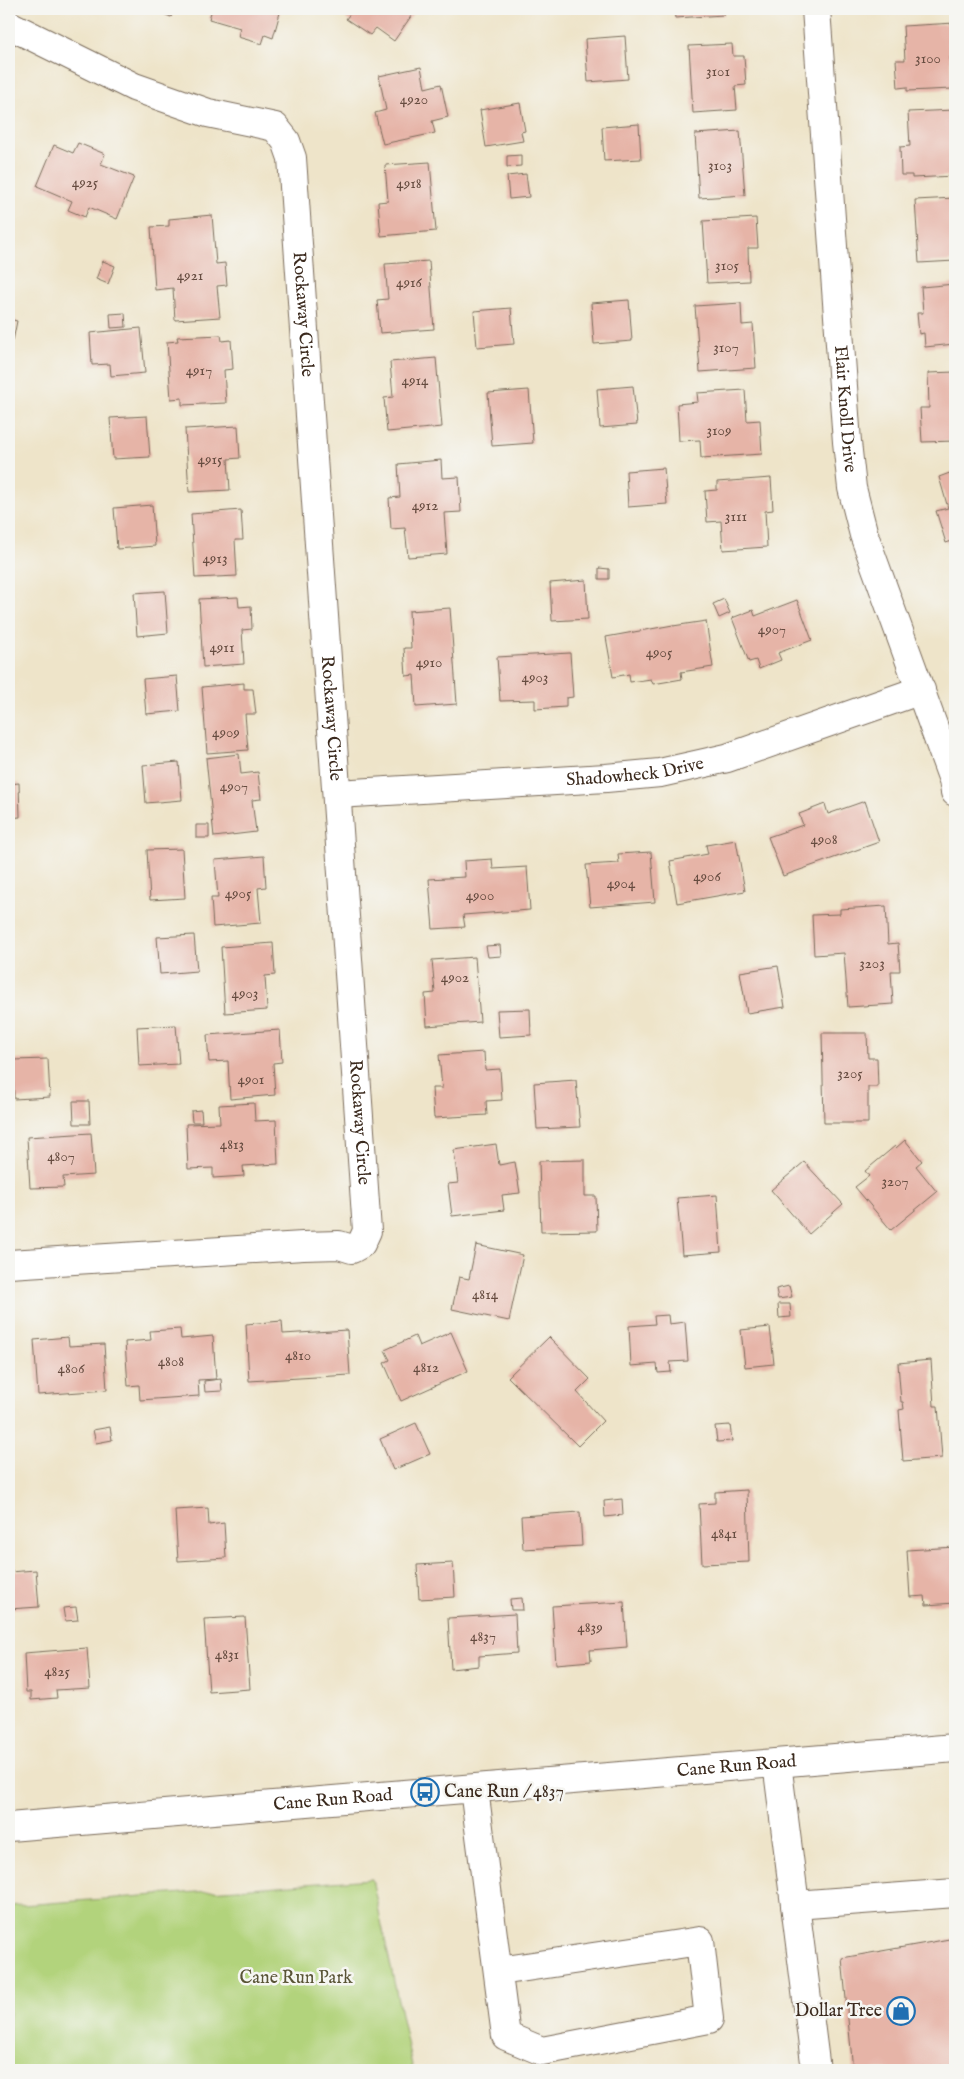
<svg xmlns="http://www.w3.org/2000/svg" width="964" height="2079" font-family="'IM FELL English',serif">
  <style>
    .green { fill: #b2d37c; stroke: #767e4d }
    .building { fill: #e6b4a7 }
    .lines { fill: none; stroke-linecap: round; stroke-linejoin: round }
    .minor-casing { stroke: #7a6b5a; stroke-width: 30 }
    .highway-casing { stroke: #7a6b5a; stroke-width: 30 }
    .minor { stroke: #fff; stroke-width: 28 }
    .highway { stroke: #fff; stroke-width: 28 }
    .labels { text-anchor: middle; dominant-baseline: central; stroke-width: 5; stroke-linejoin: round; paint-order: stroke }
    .number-label { font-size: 15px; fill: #664c40 }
    .street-label { font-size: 18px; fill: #3b2a1e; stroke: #f6f6f2 }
    .poi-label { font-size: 18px; fill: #3b2a1e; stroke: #f6f6f2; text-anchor: start }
    .park-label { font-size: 18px; fill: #595436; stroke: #f6f6f2 }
  </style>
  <rect width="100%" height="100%" fill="#f6f6f2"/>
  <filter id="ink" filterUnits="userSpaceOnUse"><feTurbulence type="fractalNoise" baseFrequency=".02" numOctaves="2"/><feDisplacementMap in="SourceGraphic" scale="10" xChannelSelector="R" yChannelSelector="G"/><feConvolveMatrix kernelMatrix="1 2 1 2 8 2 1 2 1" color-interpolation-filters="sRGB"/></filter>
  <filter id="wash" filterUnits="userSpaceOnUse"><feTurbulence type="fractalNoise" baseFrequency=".0096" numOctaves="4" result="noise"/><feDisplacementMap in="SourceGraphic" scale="20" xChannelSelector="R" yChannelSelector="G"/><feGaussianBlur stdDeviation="1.12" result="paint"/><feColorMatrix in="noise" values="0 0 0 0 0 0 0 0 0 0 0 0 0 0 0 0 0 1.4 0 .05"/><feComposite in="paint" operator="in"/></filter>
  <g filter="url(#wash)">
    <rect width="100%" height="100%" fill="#eee4c9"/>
    <path class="green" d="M372,1879L413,2070H9V1906Z"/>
    <g id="blocks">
      <path class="building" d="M151,9H181L180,11L175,9L171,17Z
        M212,9H281L273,38L265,35L262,44L238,37L240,28L209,19Z
        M346,9H416L394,41L376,28L370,35L346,19L351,12Z
        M674,9H723L724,15L675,18Z
        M955,23V57H950L952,89L907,91V87L898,88L896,60H905L903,26Z
        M625,36L628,79L588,82L585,39Z
        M732,44L733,56H744L746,85L735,86L737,110L693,113L689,46Z
        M421,67L425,88L441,84L448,117L432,121L435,133L383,144L375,113L386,110L379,76Z
        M520,103L525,131L521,132L523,141L486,147L480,110Z
        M955,110V176L912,178V175H901L900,147L910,146L908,112Z
        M639,124L641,159L604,161L602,127Z
        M740,131L745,195L699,198L695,134Z
        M78,143L105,154L101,164L134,177L117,219L89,207L85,217L68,210L72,201L37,186L54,145L73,153Z
        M521,155V166L507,167V156Z
        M430,162L436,231L381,236L378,202L388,201L385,165Z
        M526,174L529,197L509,199L507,176Z
        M955,198V261L919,263L915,200Z
        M212,215L216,264L225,263L227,285L217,286L220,317L175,320L173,288L155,290L151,227L169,226V219Z
        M756,218L758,248H748L749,281L707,283L703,221Z
        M103,261L115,266L108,284L96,279Z
        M429,261L434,329L380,333L377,300L388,299L385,264Z
        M955,284V344L925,347L924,333L919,334L917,313H923L921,287Z
        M629,300L632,341L594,344L591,303Z
        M741,303L742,325L753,324L756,368L700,372L695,306Z
        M511,308L514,344L477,347L474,311Z
        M125,313L126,327L111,328L110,314Z
        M9,319L17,321L13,341L9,340Z
        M141,328L145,373L111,376L110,364L92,365L90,333Z
        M221,335L222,341L231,340L233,369L224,370L226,403L182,405V398L171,399L167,342L178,341L177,337Z
        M436,358L442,427L387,432L384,398L393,397L390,362Z
        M955,372V441L922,442L920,408H929L928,373Z
        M633,386L637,425L600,428L597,389Z
        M529,390L533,443L492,446L488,393Z
        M745,390L747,421L760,420L762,454L701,458L700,440L679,441L677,404L698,402L697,393Z
        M147,416L150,457L113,459L110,418Z
        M238,426L240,458L228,459L230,490L189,492L185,429Z
        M441,460L442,478L459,477L461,512L444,513L447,554L408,557L405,528L391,529L389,498L400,497L398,464Z
        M664,468L667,504L628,507L626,471Z
        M955,471V540L946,543L936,511L948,508L939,477Z
        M771,478L773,510L765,511L767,547L723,550L721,521L707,522L705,491L717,490V482Z
        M152,505L155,546L117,549L114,508Z
        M241,510L243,540H235L237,576L195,578L191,514Z
        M599,568L609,569V579H599Z
        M586,580L588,619L552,621L550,583Z
        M165,591L168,633L137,636L134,593Z
        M238,597L239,607L251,606L252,629L242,630L244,664L203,667L199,599Z
        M724,599L730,613L719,618L713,604Z
        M797,600L812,640L778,653L781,660L759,669L756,660L749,662L732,618L753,610L755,616Z
        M450,608L457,704L416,707L414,675L406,676L404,648H411L409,611Z
        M706,621L713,667L681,672L682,679L653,684L651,679L630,682L629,674L613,677L606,637L673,625V626Z
        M570,653L573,697L566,698V707L535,709V700L500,701L497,657Z
        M177,676L180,711L146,714L143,679Z
        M244,683V689H253L256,714H245L248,750L207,753L202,687Z
        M239,754L241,774L258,772L261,799L252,800L256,832L214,837L206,758Z
        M179,762L182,800L146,803L143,765Z
        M19,783L20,817L9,818V784Z
        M865,801L879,842L783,876L768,837L803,825L799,814L825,804L828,814Z
        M196,825H209V838H196Z
        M736,840L745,891L677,903L670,861L708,854L706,845Z
        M182,849L185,898L150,900L147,850Z
        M651,852L655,902L590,907L586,865L619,863L618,854Z
        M264,856L266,887L258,888L261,923L213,927L211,898H218L215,860Z
        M492,859L493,869L527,867L530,910L463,915L465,927L433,929L429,879L465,877L464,861Z
        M886,906L888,944L898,943L900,971H891L893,1004L848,1007L844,953L814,955L812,915L840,914V909Z
        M194,935L197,971L160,974L157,937Z
        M273,943L275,975L265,976L267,1010L225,1013L221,947Z
        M500,945L501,956L488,957L486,946Z
        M475,957L480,1022L427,1026L425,994L435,993L432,960Z
        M778,966L785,1007L747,1013L740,972Z
        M530,1009L531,1035L499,1037L497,1010Z
        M176,1025L179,1064L139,1066L137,1027Z
        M280,1030L282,1062L273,1063L275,1095L230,1099L228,1061L209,1062L207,1035Z
        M822,1033H867L868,1058H877L878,1087H868V1123H824Z
        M484,1052L485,1070L500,1069L502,1100L486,1101L487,1115L434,1118L432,1088H442L439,1055Z
        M48,1059L50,1097L14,1099L13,1060Z
        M576,1080L580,1127L537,1129L534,1083Z
        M73,1101H89L90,1124H74Z
        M254,1103L255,1121L276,1120L278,1164L243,1166L244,1176L213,1178V1168L188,1169L186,1124L220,1123L219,1105Z
        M201,1110L202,1122H192L191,1111Z
        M91,1133L94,1175L63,1177L64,1187L30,1188L27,1137Z
        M905,1140L922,1161L916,1166L937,1192L891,1230L855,1187L869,1176L865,1171L895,1146L896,1148Z
        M496,1144L499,1165L515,1162L520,1193L502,1195L504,1210L452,1216L448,1184L458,1183L454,1150Z
        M585,1160V1196H596L597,1231L541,1232L539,1161Z
        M804,1162L843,1204L809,1234L771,1190Z
        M717,1195L721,1252L682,1255L677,1198Z
        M476,1245L523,1255L509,1321L452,1309L459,1277L469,1279Z
        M789,1286L792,1297L778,1299L776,1289Z
        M778,1304H790L791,1317L779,1318Z
        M668,1315L669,1324L685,1322L688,1361L670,1362L671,1372L658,1373L657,1364L631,1366L629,1326L655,1324L654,1316Z
        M282,1321L283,1334L347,1330L350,1375L249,1381L246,1324Z
        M770,1327L774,1364L745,1367L741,1330Z
        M180,1329L181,1339L213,1336L216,1379L198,1380L199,1396L140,1400L139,1385L128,1386L125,1342L151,1340L150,1331Z
        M451,1332L468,1371L401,1401L384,1363L390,1360L385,1350L415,1336L419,1346Z
        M68,1337L69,1346L104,1344L107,1390L38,1395L34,1340Z
        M549,1337L590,1379L577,1392L603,1421L578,1446L508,1377Z
        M931,1360L934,1406H938L942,1458L903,1461L899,1410L904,1409L903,1402H901L898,1363Z
        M221,1379L222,1391L205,1392L204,1381Z
        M416,1423L430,1454L393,1470L380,1439Z
        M730,1425L732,1441L717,1442L715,1426Z
        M110,1427L112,1440L96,1443L93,1430Z
        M747,1490L749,1562L702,1564L699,1504L715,1503V1492Z
        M622,1499L623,1515L605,1517L604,1501Z
        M208,1508L209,1525L224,1523L226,1558L178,1561L175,1510Z
        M580,1512L582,1546L523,1549L521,1516Z
        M955,1547V1603L926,1605L925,1596L910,1597L907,1550Z
        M453,1563L455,1597L419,1599L417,1565Z
        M36,1570L39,1607L9,1609V1572Z
        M522,1598L523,1610H511L510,1599Z
        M624,1602L627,1647L590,1650L591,1661L556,1664L552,1606Z
        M76,1607L78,1620L65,1621L63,1608Z
        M515,1614L517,1653L479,1656V1666L451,1669L448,1618Z
        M245,1617L250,1689L209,1692L204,1619Z
        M87,1648L90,1688L56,1690L57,1698L31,1700V1692H26L24,1653Z
        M955,1938V2064L895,2070H853L842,1958Z"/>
    </g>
  </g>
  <g filter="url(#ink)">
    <use href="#blocks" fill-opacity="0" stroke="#7a6b5a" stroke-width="1"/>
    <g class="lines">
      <defs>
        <g id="minor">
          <path id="s1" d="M816,9L847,442L852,488L864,535L953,780L955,792"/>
          <path id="s2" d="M9,25L134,87L208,113L275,127L286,141L292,158L367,1231L361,1244L352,1249L339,1245L303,1246L9,1264"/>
          <path id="s3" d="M337,794L606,778L660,773L727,758L921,690"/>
          <path d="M777,1763L816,2070"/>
          <path d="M474,1789L506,2036L542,2051L709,2019L700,1941L499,1971"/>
          <path d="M795,1905L955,1893"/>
        </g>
        <g id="highway">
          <path id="s4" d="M9,1827L955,1748"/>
        </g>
      </defs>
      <use href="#minor" class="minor-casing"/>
      <use href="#highway" class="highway-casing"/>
      <use href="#minor" class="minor"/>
      <use href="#highway" class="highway"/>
    </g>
  </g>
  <defs>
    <symbol id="bus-ring" viewBox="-11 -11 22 22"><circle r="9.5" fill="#f6f6f2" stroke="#1f6fb2" stroke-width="1.5"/><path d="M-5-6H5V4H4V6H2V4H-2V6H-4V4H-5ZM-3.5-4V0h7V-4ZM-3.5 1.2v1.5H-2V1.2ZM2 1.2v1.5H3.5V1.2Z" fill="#1f6fb2"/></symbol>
    <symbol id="shop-ring" viewBox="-11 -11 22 22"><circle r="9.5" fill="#f6f6f2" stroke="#1f6fb2" stroke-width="1.5"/><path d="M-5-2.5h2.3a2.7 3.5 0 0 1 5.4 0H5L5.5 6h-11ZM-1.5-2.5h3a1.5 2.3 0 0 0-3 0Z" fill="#1f6fb2"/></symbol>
  </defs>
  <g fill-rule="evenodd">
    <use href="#bus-ring" x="409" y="1776" width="32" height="32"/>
    <use href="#shop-ring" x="885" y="1995" width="32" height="32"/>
  </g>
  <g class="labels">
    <g class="number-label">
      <text x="928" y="58">3100</text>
      <text x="718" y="71">3101</text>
      <text x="414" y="99">4920</text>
      <text x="720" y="165">3103</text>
      <text x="85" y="182">4925</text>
      <text x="409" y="183">4918</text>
      <text x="727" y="265">3105</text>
      <text x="190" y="275">4921</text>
      <text x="409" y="282">4916</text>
      <text x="726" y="347">3107</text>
      <text x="199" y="370">4917</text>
      <text x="415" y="380">4914</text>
      <text x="719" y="430">3109</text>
      <text x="210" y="459">4915</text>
      <text x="425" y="505">4912</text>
      <text x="736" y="516">3111</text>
      <text x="215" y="558">4913</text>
      <text x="772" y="629">4907</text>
      <text x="222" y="647">4911</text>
      <text x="659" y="652">4905</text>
      <text x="429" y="662">4910</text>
      <text x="535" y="677">4903</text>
      <text x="226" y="732">4909</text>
      <text x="234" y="786">4907</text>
      <text x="824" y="839">4908</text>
      <text x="707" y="876">4906</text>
      <text x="621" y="883">4904</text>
      <text x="238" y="893">4905</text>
      <text x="480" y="895">4900</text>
      <text x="872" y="963">3203</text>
      <text x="455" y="977">4902</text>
      <text x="245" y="993">4903</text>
      <text x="850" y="1073">3205</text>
      <text x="251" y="1079">4901</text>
      <text x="232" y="1144">4813</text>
      <text x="61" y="1156">4807</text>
      <text x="895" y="1181">3207</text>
      <text x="485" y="1294">4814</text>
      <text x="298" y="1355">4810</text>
      <text x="171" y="1361">4808</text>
      <text x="426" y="1367">4812</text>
      <text x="71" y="1368">4806</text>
      <text x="724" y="1533">4841</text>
      <text x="590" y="1627">4839</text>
      <text x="483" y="1636">4837</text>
      <text x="227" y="1654">4831</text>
      <text x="57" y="1671">4825</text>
    </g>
    <g class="street-label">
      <text stroke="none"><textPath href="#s2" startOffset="479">Rockaway Circle</textPath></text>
      <text stroke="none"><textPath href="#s1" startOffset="401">Flair Knoll Drive</textPath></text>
      <text stroke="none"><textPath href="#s2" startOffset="884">Rockaway Circle</textPath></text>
      <text stroke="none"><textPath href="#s3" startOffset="299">Shadowheck Drive</textPath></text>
      <text stroke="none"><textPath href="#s2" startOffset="1289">Rockaway Circle</textPath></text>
      <text stroke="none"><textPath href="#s4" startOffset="730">Cane Run Road</textPath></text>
      <text stroke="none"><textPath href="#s4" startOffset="325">Cane Run Road</textPath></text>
    </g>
    <g class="poi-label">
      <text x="444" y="1792">Cane Run / 4837</text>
      <text x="882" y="2011" text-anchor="end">Dollar Tree</text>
    </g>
    <g class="park-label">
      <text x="296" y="1978">Cane Run Park</text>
    </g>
  </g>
  <rect width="964" height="2079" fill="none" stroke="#f6f6f2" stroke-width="30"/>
</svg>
